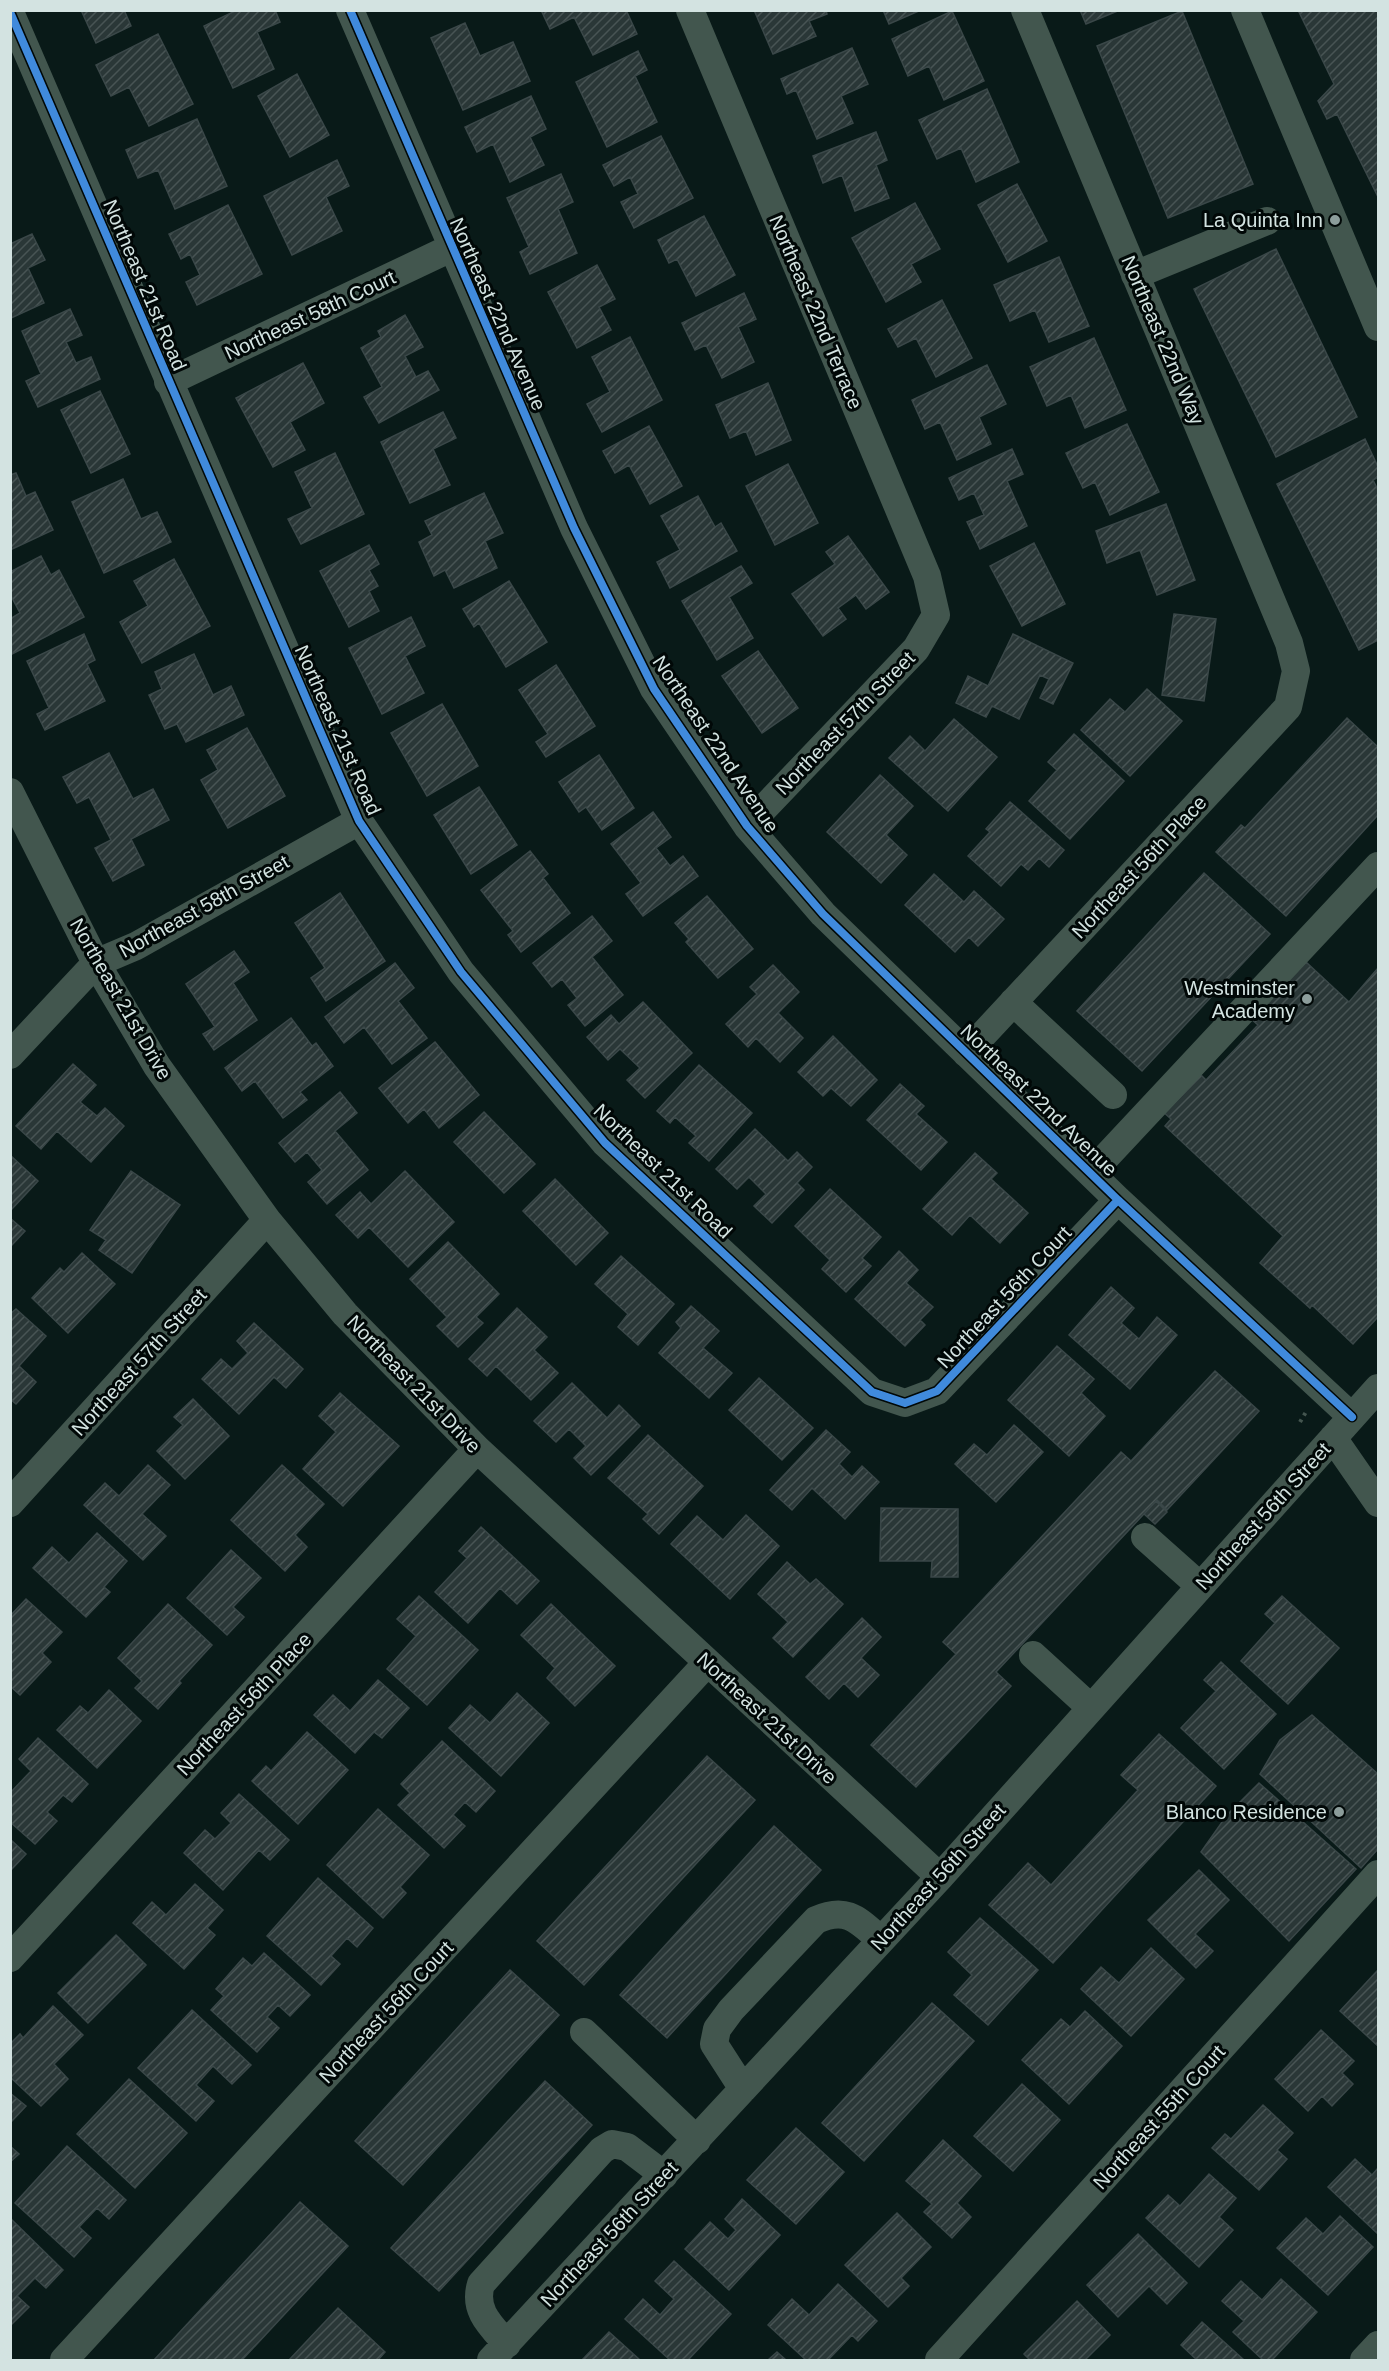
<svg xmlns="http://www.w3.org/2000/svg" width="1389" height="2371" font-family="Arial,sans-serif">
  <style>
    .building { fill: url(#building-hatch); stroke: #3a4748; stroke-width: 1.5 }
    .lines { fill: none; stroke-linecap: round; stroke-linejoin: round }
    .path { stroke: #44554f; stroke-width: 4; stroke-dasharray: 3 4.5; stroke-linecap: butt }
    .minor { stroke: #42564e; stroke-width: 28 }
    .cycleway-casing { stroke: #010807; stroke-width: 11 }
    .cycleway { stroke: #408adc; stroke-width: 8 }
    .poi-dot { fill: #8c9d9b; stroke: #010807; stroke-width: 2 }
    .labels { text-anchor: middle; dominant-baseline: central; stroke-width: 6; stroke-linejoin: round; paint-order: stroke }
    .poi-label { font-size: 20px; fill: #d3e3e1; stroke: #010807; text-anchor: end }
    .street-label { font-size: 20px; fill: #d3e3e1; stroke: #010807 }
  </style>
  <defs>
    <pattern id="building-hatch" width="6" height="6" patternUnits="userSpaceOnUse" patternTransform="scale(1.5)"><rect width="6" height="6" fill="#2a3737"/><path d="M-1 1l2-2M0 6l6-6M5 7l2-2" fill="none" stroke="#485454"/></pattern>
  </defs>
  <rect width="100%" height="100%" fill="#091a18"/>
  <path class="building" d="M81,10H124L131,26L96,43Z
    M237,10H275L280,22L257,32L274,69L233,88L204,26Z
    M541,10H626L637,34L593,55L574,17L550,29Z
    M754,10H826L827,14L809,21L816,36L773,54Z
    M883,10H921L889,24Z
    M1080,10H1120L1086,24Z
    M1298,10H1378V197L1337,114L1327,119L1318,101L1334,84Z
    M952,11L984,81L944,100L929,66L908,76L892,39Z
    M1182,11L1253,184L1168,218L1097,46Z
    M465,23L480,56L513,42L530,81L463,110L431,38Z
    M158,34L193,104L149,126L129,87L111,96L96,65Z
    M852,48L868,84L841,96L853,123L817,139L796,90L787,94L781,79Z
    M638,51L647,70L635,76L657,122L607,147L576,82Z
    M297,74L329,135L290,157L258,96Z
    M987,89L1019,162L976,182L961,148L937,159L919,120Z
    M531,96L546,129L530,137L544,165L510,182L493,144L477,152L465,127Z
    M197,119L227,186L175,209L158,170L138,178L126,150Z
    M876,132L887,160L876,165L889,198L855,211L842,175L823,183L813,156Z
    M661,136L693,198L634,228L621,202L638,194L630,177L614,186L603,165Z
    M337,160L349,186L326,197L342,231L292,255L264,196Z
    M561,174L573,202L558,209L577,253L530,274L520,252L529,247L507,198Z
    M1017,184L1047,241L1008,262L978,205Z
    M915,203L940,249L911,264L921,282L886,302L852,238Z
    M228,205L262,274L197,305L186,282L200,275L190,254L181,259L169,234Z
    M704,216L735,275L696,296L677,259L669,263L658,240Z
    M32,234L45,260L28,268L44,303L11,318L10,244Z
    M1276,249L1357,417L1276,457L1194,289Z
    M1059,257L1089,326L1049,342L1035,310L1010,321L994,285Z
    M597,265L615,299L599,307L611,330L577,348L548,292Z
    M744,293L756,319L738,327L754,362L722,378L706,345L695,350L682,323Z
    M942,300L972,358L936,377L916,338L898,347L888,329Z
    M70,309L82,335L66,342L76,363L91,357L100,379L38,407L26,381L41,374L22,331Z
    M405,315L423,347L405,356L416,377L428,371L439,390L379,423L364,397L382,387L361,348L381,337L378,331Z
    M630,337L662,400L602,432L587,404L610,392L592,357Z
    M1094,338L1126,410L1085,428L1071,395L1047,406L1030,367Z
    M303,363L324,403L290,422L305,450L273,467L236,398Z
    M987,365L1006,404L979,417L991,444L957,460L940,422L925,429L912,400Z
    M768,383L791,440L756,455L746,431L730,438L716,405Z
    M100,391L130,454L91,473L61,410Z
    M443,412L456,438L433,449L450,485L410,503L381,442Z
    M1127,424L1159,492L1110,515L1095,482L1083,488L1066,453Z
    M649,426L682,486L650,504L629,465L615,473L603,451Z
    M1365,439L1378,467V477L1373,480L1378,490V640L1359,650L1277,484Z
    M1012,449L1023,474L1007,481L1027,526L980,549L967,522L984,515L974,493L959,500L949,478Z
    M335,453L364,514L301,544L288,519L312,508L295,472Z
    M788,464L818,523L775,545L746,486Z
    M16,473L26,496L35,492L53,530L10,550V475Z
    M123,479L141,519L157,512L171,542L104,573L72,502Z
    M484,493L503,533L485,541L497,568L454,588L445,570L434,576L419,542L432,535L425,521Z
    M698,496L715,527L721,523L737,551L670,588L657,562L680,550L661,516Z
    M1166,504L1195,580L1157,595L1140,550L1107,563L1096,531Z
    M848,536L889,592L866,609L856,595L838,608L846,619L823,636L792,594L835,564L826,552Z
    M1034,543L1065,604L1022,626L990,566Z
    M369,545L379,564L369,570L378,586L369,591L379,611L349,627L320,571Z
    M41,556L51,575L59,570L84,617L12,654L10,619L20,613L10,594V572Z
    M174,559L210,626L142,663L120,622L148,606L134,581Z
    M741,566L752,583L729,597L753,638L717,660L682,601Z
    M509,581L547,642L506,667L479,623L474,627L463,609Z
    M1174,614L1216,619L1204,701L1162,695Z
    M411,617L425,646L405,656L424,693L382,714L349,648Z
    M84,634L95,660L87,664L105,701L45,730L37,714L49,708L27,661Z
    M1013,634L1073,663L1053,704L1040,698L1049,679L1040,675L1019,719L992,706L986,717L956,703L968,676L988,686Z
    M758,651L798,708L762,733L722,676Z
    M194,654L213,695L231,686L244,715L186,742L177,724L165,729L149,695L162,689L155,672Z
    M556,665L595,726L546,757L536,742L548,734L519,690Z
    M1147,689L1182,721L1130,776L1081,730L1110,699L1125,712Z
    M442,704L478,766L427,796L391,733Z
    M1347,718L1378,747V815L1286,916L1216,852L1241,825L1245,828Z
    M954,719L997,757L948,811L889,758L910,736L925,751Z
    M247,728L285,796L228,828L201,780L218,770L207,750Z
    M1074,734L1124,781L1070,839L1029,801L1057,770L1048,762Z
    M109,753L133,799L153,789L169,820L131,839L144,865L113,881L95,848L111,840L89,797L77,803L63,777Z
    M599,755L634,808L602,830L586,807L579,812L559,782Z
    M880,775L913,806L886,835L907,855L881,883L827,832Z
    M479,787L517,845L471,874L434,815Z
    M1010,802L1064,850L1049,867L1039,858L1028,870L1021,864L1001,886L968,856L990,832L986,829Z
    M653,812L671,837L656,848L670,866L683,856L698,876L643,916L626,894L641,883L611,844Z
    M530,851L548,874L543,878L570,913L521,952L508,935L513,931L481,890Z
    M1204,873L1270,934L1142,1071L1077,1011Z
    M934,874L964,902L974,891L1004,919L978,946L969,937L955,952L905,905Z
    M340,893L385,961L326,1001L311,978L325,968L295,923Z
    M707,896L753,949L718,978L686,942L689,939L675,923Z
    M592,916L612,941L592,957L623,995L585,1026L568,1005L577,998L562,979L552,987L533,963Z
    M234,951L249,972L233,983L257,1020L214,1050L203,1034L215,1027L186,984Z
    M1306,962L1349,1002L1378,968V1317L1353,1344L1312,1305L1310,1308L1260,1263L1283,1236L1165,1126L1171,1119L1160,1109L1196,1070L1206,1080L1258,1025L1250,1018Z
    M395,963L414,988L398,1001L427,1038L392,1064L364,1027L344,1043L325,1017Z
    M773,965L799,992L778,1013L803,1038L780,1062L756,1038L748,1047L726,1024L757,994L750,987Z
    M643,1002L692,1053L645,1098L627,1080L640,1068L620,1049L608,1060L587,1037L611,1015L619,1024Z
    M291,1018L312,1046L316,1043L333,1066L300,1092L307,1100L283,1118L255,1081L242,1091L225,1068Z
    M833,1036L877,1080L851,1106L831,1088L823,1096L798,1072Z
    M435,1042L479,1095L439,1128L424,1109L408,1123L379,1088Z
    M73,1064L96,1085L80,1102L97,1116L105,1108L124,1126L91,1162L57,1131L41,1149L16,1126Z
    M699,1065L752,1113L709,1161L689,1143L696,1136L675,1117L670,1123L657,1111Z
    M900,1084L924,1106L916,1114L947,1142L921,1170L867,1120Z
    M340,1092L357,1113L335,1131L368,1170L327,1204L308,1182L322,1170L307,1152L295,1162L279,1143Z
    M484,1112L535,1164L504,1193L454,1142Z
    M755,1129L788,1161L797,1152L812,1167L797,1183L804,1190L772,1223L754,1206L766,1194L749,1177L737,1189L716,1169Z
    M975,1153L997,1173L991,1179L1028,1213L1000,1243L970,1215L952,1235L923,1209Z
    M10,1155L38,1181L10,1211Z
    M131,1171L180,1205L132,1273L99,1250L106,1240L90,1230Z
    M405,1171L454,1222L408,1267L369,1227L358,1238L336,1215L360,1192L371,1204Z
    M555,1179L608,1233L576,1265L523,1211Z
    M830,1189L881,1237L862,1258L871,1266L846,1292L822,1269L830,1260L795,1226Z
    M10,1218L25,1231L10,1247Z
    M448,1242L499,1294L476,1317L483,1323L458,1347L437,1326L447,1317L410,1279Z
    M899,1251L918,1270L906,1283L933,1307L920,1320L925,1325L905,1346L855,1299Z
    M82,1253L115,1284L68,1333L32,1298L60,1268L64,1272Z
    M621,1256L674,1304L638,1345L618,1327L628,1314L595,1284Z
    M1111,1287L1134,1308L1121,1323L1139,1339L1157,1317L1177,1335L1130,1389L1069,1335Z
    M691,1306L719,1331L703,1348L732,1373L709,1398L659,1353L681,1328L676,1322Z
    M517,1308L547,1337L534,1350L558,1373L531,1400L496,1366L487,1376L469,1359Z
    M16,1309L46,1336L19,1366L36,1382L16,1404L10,1399V1314Z
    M254,1323L303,1369L286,1388L274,1377L239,1414L202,1379L221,1359L232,1369L248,1353L237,1341Z
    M1057,1346L1094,1379L1081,1393L1105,1416L1069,1456L1008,1400Z
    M1215,1371L1259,1411L1167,1510L1157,1500L996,1672L1011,1686L916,1787L871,1745L956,1654L943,1642L1121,1452L1131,1461Z
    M759,1378L813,1428L782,1460L729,1410Z
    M572,1383L607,1418L619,1405L640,1426L591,1475L574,1458L586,1446L569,1429L556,1442L534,1421Z
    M340,1393L399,1446L343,1506L303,1469L336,1432L319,1416Z
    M193,1399L229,1436L185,1479L157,1451L183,1425L174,1417Z
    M1014,1425L1043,1452L996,1502L955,1464L974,1444L987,1455Z
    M826,1430L850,1452L839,1464L852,1477L862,1466L879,1482L845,1519L812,1488L792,1510L770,1490Z
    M648,1435L703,1486L659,1534L643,1519L648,1514L608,1478Z
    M148,1465L170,1485L142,1514L166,1536L143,1560L84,1505L105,1483L119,1496Z
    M282,1465L324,1504L295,1535L307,1547L285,1571L231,1520Z
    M1156,1501L1167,1512L1155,1524L1144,1514Z
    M881,1508L958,1509V1577H931L932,1561H880Z
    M746,1515L779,1546L730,1599L671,1544L697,1516L723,1540Z
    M481,1527L539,1581L517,1604L500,1588L468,1623L435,1592L467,1558L459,1551Z
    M97,1533L127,1561L104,1587L110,1592L86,1617L33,1568L52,1547L69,1563Z
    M231,1550L261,1578L233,1607L244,1617L227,1635L187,1598Z
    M787,1562L810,1584L816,1579L843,1604L793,1657L773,1638L788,1622L758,1594Z
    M419,1596L478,1650L427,1705L387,1669L416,1636L397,1619Z
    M1282,1596L1339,1648L1288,1704L1241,1661L1275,1623L1265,1614Z
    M26,1599L62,1632L42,1653L51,1662L20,1695L10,1686V1616Z
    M168,1604L212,1645L179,1681L181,1683L158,1709L135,1688L142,1681L118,1658Z
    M551,1604L615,1666L575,1706L547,1678L555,1668L521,1635Z
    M862,1618L881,1637L861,1658L879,1675L858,1697L844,1683L829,1699L806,1677Z
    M1221,1662L1276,1714L1224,1769L1181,1728L1216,1691L1204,1680Z
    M378,1680L409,1708L382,1738L374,1732L355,1753L314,1715L333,1695L350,1711Z
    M109,1690L141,1721L97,1768L57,1730L80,1706L88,1713Z
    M517,1693L549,1723L501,1776L449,1728L470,1705L490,1723Z
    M1312,1715L1378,1774V1849L1361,1868L1260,1774L1280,1740Z
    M307,1732L348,1770L298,1824L252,1781L266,1766L271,1771Z
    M1159,1734L1216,1786L1053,1963L989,1905L1028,1863L1051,1885L1138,1790L1121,1775Z
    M38,1738L88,1784L72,1802L63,1795L47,1812L57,1821L35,1844L10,1822V1793L31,1771L19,1759Z
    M442,1741L495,1791L476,1812L465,1802L453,1815L465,1826L444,1848L398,1805L410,1793L401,1784Z
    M707,1756L755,1800L584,1985L537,1941Z
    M1259,1783L1356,1869L1289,1941L1201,1852L1227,1815Z
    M239,1794L289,1840L270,1860L259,1850L223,1890L184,1853L205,1830L215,1839L231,1823L221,1813Z
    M378,1809L429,1855L400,1887L406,1893L383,1918L327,1865Z
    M774,1826L821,1870L667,2038L620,1995Z
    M10,1839L26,1854L10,1871Z
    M1199,1870L1229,1900L1195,1934L1213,1951L1196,1968L1148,1920Z
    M318,1878L373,1928L357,1947L347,1938L331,1956L340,1964L321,1985L267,1936Z
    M195,1884L223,1910L207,1928L215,1935L184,1969L133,1923L152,1902L166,1915Z
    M980,1918L1038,1970L988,2025L954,1995L972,1975L948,1952Z
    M116,1935L146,1965L88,2023L58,1993Z
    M1151,1948L1184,1979L1131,2036L1081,1989L1101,1967L1119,1983Z
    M264,1953L310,1995L290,2016L278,2005L267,2017L279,2028L257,2052L211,2010L224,1996L216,1989L243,1958L252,1966Z
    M510,1970L559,2015L403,2185L355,2141Z
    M1378,1970V2046L1340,2011Z
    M932,2003L974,2041L864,2161L822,2123Z
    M53,2006L83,2035L54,2064L68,2079L41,2106L10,2077V2044L20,2034L23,2038Z
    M192,2010L251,2065L232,2084L213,2066L196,2085L214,2101L196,2121L138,2068Z
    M1085,2011L1122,2046L1069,2104L1022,2060L1061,2019L1070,2027Z
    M1321,2030L1354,2061L1342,2073L1353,2084L1332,2106L1322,2096L1308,2111L1275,2079Z
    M129,2079L187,2133L135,2188L77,2134Z
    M545,2081L592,2125L439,2291L391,2248Z
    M1022,2084L1060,2120L1013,2171L974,2136Z
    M10,2093L26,2106L10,2123Z
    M1263,2105L1293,2133L1277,2150L1287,2159L1259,2190L1212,2148L1225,2134L1231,2139Z
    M796,2128L844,2172L796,2224L747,2180Z
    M943,2140L981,2176L957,2203L971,2217L952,2238L924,2212L932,2204L906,2181Z
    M10,2146L19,2154L10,2162Z
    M67,2146L126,2200L109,2219L97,2208L79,2227L91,2238L74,2257L15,2203Z
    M1355,2159L1372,2175L1378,2168V2234L1328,2187Z
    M1209,2174L1236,2198L1219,2217L1233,2230L1199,2267L1146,2218L1168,2195L1180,2206Z
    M742,2199L780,2235L729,2290L685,2249L710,2222L728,2239L736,2230L725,2219Z
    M300,2202L348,2246L242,2360H154Z
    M897,2213L931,2247L901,2278L909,2286L888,2307L845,2265Z
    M1340,2216L1373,2247L1328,2295L1277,2248L1306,2218L1323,2234Z
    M10,2218L63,2270L46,2288L35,2278L17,2296L29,2307L11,2325Z
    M1138,2234L1187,2283L1167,2304L1149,2286L1118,2317L1087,2285Z
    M674,2261L731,2314L688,2360H670L625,2319L643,2299L660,2315L674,2299L655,2281Z
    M1281,2279L1317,2312L1272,2360H1263L1233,2332L1244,2321L1222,2301L1241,2281L1262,2300Z
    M838,2284L877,2321L858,2341L852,2335L828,2360H806L768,2325L792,2299L809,2315Z
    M1077,2301L1110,2335L1086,2359L1088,2360H1030L1024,2354Z
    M338,2308L385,2352L378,2360H289Z
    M1202,2322L1244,2360H1197L1181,2345Z
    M609,2332L640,2360H582Z
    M777,2352L786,2360H768Z"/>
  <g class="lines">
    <path class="path" d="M1300,1422L1306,1412"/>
    <path class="minor" d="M350,10L574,528L654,689L747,826L823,914L1118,1200L1352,1417
      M690,10L927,576L936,615L916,649L747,826
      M1245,10L1378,327
      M10,12L359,821L461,972L605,1143L872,1392L905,1403L937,1391L1118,1200
      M1135,275L1267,221
      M168,382L451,248
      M10,792L96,963L157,1066L267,1220L345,1314L477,1449L940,1877
      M1013,1002L1113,1095
      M966,1053L1288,707L1296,671L1289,643L1025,10
      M10,1055L96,963L136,946L359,821
      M1091,1173L1378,866
      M1333,1438L1378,1503
      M10,1503L267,1220
      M1145,1537L1200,1586
      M1033,1655L1091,1708
      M10,1958L477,1449
      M584,2032L697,2140
      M743,2089L714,2044L717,2029L731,2010L816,1920C847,1906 858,1920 881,1940
      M507,2344C490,2325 473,2310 481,2284L602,2150L612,2144L627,2147L664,2175
      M64,2360L707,1663
      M491,2360L940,1877L1378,1388
      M939,2360L1378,1874
      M1364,2360L1378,2345"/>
    <defs>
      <path id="cycleway" d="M350,10L574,528L654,689L747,826L823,914L1118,1200L1352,1417
        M10,12L359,821L461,972L605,1143L872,1392L905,1403L937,1391L1118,1200"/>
    </defs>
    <use href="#cycleway" class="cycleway-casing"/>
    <use href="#cycleway" class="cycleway"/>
  </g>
  <g class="poi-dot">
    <circle cx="1335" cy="220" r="6"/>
    <circle cx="1307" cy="999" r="6"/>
    <circle cx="1339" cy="1812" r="6"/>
  </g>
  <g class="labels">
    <g class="poi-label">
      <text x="1323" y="220">La Quinta Inn</text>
      <text x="1295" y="988">Westminster<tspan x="1295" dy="23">Academy</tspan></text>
      <text x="1327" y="1812">Blanco Residence</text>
    </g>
    <g class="street-label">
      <text transform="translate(145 285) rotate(67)">Northeast 21st Road</text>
      <text transform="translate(816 312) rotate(67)">Northeast 22nd Terrace</text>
      <text transform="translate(498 314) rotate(66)">Northeast 22nd Avenue</text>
      <text transform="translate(310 315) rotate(-25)">Northeast 58th Court</text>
      <text transform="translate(1163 340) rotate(67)">Northeast 22nd Way</text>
      <text transform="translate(845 723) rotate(-46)">Northeast 57th Street</text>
      <text transform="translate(338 730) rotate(66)">Northeast 21st Road</text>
      <text transform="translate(716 744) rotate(56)">Northeast 22nd Avenue</text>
      <text transform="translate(1139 867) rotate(-47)">Northeast 56th Place</text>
      <text transform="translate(204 906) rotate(-29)">Northeast 58th Street</text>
      <text transform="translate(121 999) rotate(60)">Northeast 21st Drive</text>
      <text transform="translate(1039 1100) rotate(44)">Northeast 22nd Avenue</text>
      <text transform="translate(663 1171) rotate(44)">Northeast 21st Road</text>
      <text transform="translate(1004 1297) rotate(-47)">Northeast 56th Court</text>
      <text transform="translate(139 1362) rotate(-48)">Northeast 57th Street</text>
      <text transform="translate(414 1384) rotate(46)">Northeast 21st Drive</text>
      <text transform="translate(1263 1516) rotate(-48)">Northeast 56th Street</text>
      <text transform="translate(244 1704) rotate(-47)">Northeast 56th Place</text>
      <text transform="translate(767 1718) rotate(43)">Northeast 21st Drive</text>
      <text transform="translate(938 1877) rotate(-48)">Northeast 56th Street</text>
      <text transform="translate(386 2012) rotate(-47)">Northeast 56th Court</text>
      <text transform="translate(1159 2117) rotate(-48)">Northeast 55th Court</text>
      <text transform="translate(609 2234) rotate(-47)">Northeast 56th Street</text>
    </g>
  </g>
  <rect width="1389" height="2371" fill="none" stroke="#d3e3e1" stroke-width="24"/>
</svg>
